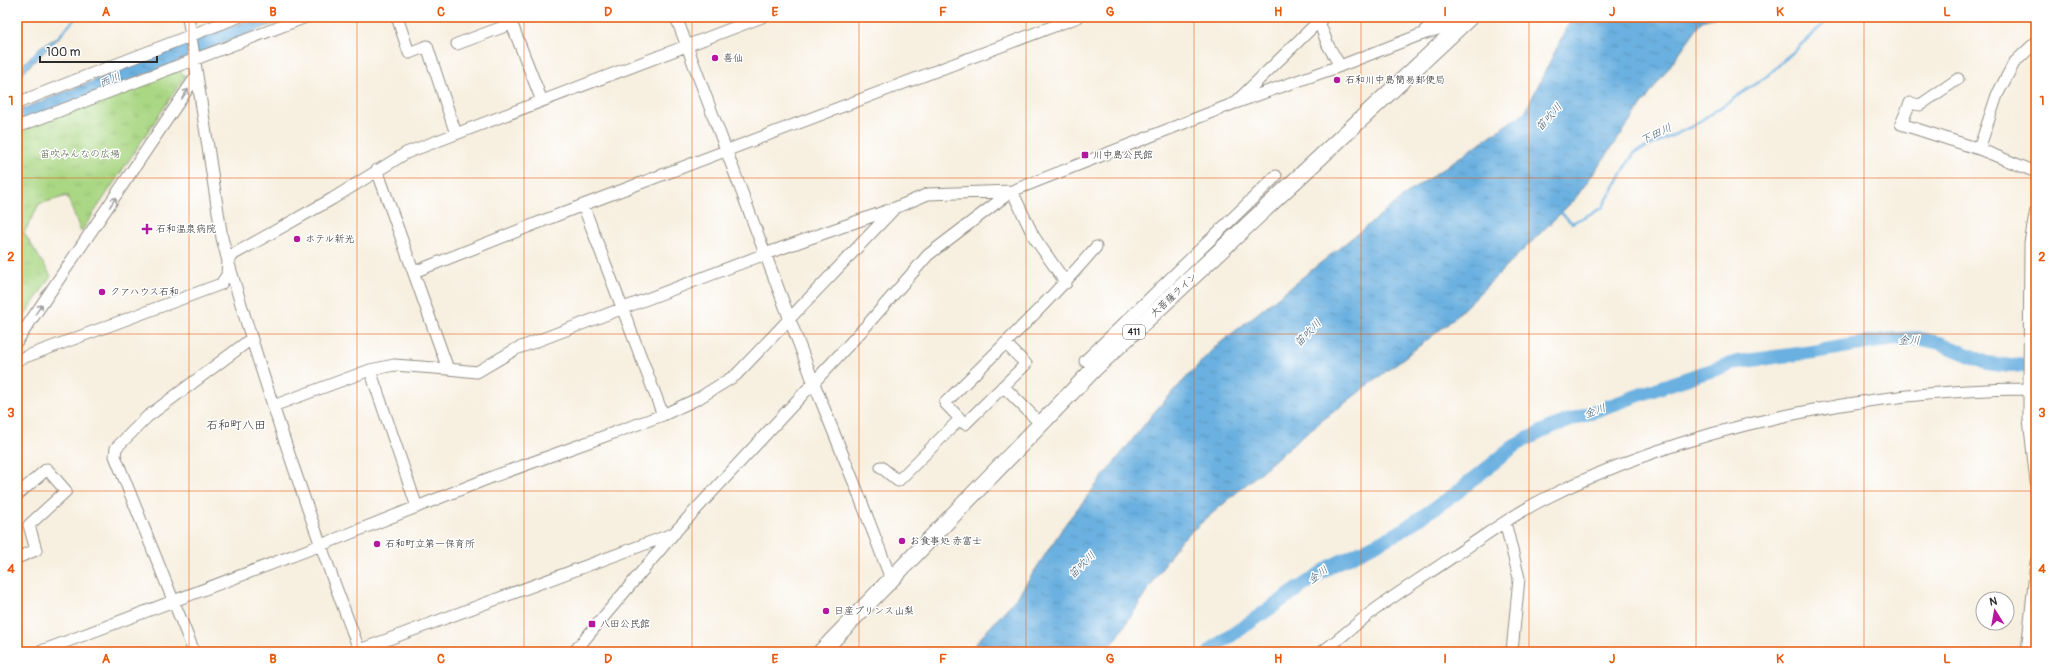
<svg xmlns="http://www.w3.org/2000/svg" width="2053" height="669" font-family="Pangolin,'Klee One',sans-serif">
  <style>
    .park { fill: url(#park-tufts); stroke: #6a8158 }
    .water { fill: url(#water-ripples); stroke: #4a6e86 }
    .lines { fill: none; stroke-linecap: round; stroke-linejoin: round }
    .stream { stroke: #6ab0e0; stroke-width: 2.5 }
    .river { stroke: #6ab0e0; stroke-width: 14 }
    .minor-casing { stroke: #918d85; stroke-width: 13 }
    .highway-casing { stroke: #918d85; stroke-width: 18 }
    .minor { stroke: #fff; stroke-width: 11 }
    .highway { stroke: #fff; stroke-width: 16 }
    .oneway { stroke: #a0a0a0 }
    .grid { fill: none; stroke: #e8590c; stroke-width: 1; stroke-opacity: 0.55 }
    .poi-dot { fill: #b5179e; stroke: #fff; stroke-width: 1.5 }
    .labels { text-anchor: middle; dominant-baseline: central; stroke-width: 3; stroke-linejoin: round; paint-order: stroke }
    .shield { fill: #fff; stroke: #6b6b6b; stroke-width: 1 }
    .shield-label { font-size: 9px; font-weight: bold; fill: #2b2b2b }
    .poi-label { font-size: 10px; fill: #2b2b2b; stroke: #fff; text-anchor: start }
    .park-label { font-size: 10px; fill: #515f46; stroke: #fff }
    .street-label { font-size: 10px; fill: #2b2b2b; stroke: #fff }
    .water-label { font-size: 11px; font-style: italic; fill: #446073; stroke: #fff }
    .quarter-label { font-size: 12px; fill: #2b2b2b; stroke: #fff }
    .neatline { fill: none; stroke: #e8590c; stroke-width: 1.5 }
    .grid-label { font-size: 13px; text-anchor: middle; font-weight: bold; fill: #e8590c }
  </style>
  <defs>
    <pattern id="park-tufts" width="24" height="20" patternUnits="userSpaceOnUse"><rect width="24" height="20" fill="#aad784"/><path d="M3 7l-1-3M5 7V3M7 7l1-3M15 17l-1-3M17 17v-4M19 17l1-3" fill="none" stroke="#92b972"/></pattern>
    <pattern id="water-ripples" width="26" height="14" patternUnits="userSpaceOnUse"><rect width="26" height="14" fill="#6ab0e0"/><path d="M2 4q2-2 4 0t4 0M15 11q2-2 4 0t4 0" fill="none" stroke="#578fb6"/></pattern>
  </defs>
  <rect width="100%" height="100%" fill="#fff"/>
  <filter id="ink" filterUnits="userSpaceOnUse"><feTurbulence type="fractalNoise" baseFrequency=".025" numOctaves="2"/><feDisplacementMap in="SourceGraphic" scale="8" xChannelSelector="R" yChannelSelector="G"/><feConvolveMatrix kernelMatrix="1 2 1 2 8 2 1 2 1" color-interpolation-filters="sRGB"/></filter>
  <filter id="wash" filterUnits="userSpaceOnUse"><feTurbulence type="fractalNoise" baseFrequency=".012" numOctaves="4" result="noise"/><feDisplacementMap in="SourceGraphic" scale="16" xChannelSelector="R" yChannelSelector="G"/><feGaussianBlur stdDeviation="0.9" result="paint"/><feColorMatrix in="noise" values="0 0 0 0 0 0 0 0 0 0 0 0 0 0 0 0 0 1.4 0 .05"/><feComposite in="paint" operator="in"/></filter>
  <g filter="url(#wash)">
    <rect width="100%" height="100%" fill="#f7efdf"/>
    <path class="park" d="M178,69L185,76L81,232L67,196L39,204L24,233L51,276L17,327V131Z"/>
    <path class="water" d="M256,17H291L17,124V111Z
      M1572,17H1715L1702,21L1575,199L1449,323L1306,433L1179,542L1115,641L1104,652H968L1018,596L1066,523L1156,410L1214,348L1412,190L1525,112Z
      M63,34L17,78V70L40,47Z"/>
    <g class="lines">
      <path class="stream" d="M57,38L77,17
        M17,78L24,71
        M1560,212L1572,223L1602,208L1634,153L1691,127L1767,76L1831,17"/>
      <path class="river" d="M1210,652L1216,646L1331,566L1398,533L1455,494L1517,444L1551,427L1670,384L1737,362L1813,352L1884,340L1918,338L1940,343L1987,363L2011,366L2036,364"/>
    </g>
  </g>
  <g filter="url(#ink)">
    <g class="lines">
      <defs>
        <path id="minor" d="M188,17L222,238L228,261C267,393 311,523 360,652
          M397,17L409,53L427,46L456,134
          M509,17L542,101
          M676,17L813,381L857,490L891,579
          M1317,17L1328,45L1340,66
          M1425,30L1442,17
          M2036,42L2014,63L1997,95L1979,149L2036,172
          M457,44L511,24
          M1958,79L1920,105L1910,103L1901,124L1979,149
          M1237,101L1323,17
          M17,103L238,17
          M17,127L306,17
          M377,170L448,369L477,372L516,349L765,254L895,208L928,194L1012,191
          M1012,191L1034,237L1066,283
          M583,205L663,415
          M2036,210L2030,243L2029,389V419L2036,482
          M414,272L583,205L1078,17
          M17,341L197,75
          M1005,343L1026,364L965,424L945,403C996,352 1049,302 1096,247
          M17,360L221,284L227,275L228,261L234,254L332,199L406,153L762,17
          M1085,361L1276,176
          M370,370L417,507
          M1003,386L1041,424
          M273,406L370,370L394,365L448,369
          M881,467L898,481L960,419
          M17,495L47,469L66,491L29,525L36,550L17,558
          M1505,522L1519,578L1512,652
          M39,652L321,545L492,477L663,415L699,398L736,375L895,208
          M194,652L115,456L116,448L147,417L251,339
          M354,652L675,533
          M574,652L675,532L867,325L928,255L1012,191L1235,103L1340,66L1417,36L1441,28L1460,26
          M1322,652C1342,637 1360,620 1380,606C1404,589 1429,573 1454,556C1483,537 1511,516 1542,500C1686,426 1867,390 2029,389
          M2027,652L2036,562"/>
        <path id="highway" d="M821,652L1094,369L1470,17"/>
      </defs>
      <use href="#minor" class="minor-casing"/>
      <use href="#highway" class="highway-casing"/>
      <use href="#minor" class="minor"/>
      <use href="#highway" class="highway"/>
    </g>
    <defs><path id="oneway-shaft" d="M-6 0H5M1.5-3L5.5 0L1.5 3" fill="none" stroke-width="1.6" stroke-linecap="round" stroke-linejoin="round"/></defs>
    <g class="oneway">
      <use href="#oneway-shaft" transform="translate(185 94) rotate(-56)"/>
      <use href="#oneway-shaft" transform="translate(113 202) rotate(-56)"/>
      <use href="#oneway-shaft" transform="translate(39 309) rotate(-55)"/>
    </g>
  </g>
  <path class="grid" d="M189,17V652M357,17V652M524,17V652M692,17V652M859,17V652M1026,17V652M1194,17V652M1361,17V652M1529,17V652M1696,17V652M1864,17V652M17,178H2036M17,334H2036M17,491H2036"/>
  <g class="poi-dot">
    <circle cx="715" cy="58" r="4"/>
    <circle cx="1337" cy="80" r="4"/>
    <rect x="1081" y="151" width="8" height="8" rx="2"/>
    <path d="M145 223h4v4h4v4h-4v4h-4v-4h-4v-4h4z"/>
    <circle cx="297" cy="239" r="4"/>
    <circle cx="102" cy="292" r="4"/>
    <circle cx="902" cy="541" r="4"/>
    <circle cx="377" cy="544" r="4"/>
    <circle cx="826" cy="611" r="4"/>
    <rect x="588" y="620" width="8" height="8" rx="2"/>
  </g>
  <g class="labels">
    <rect class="shield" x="1123" y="325" width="22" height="14" rx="3"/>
    <g class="shield-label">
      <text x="1134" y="332">411</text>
    </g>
    <g class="poi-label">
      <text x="723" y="58">喜仙</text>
      <text x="1345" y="80">石和川中島簡易郵便局</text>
      <text x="1093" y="155">川中島公民館</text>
      <text x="156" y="229">石和温泉病院</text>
      <text x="305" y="239">ホテル新光</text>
      <text x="110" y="292">クアハウス石和</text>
      <text x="910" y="541">お食事処 赤富士</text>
      <text x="385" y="544">石和町立第一保育所</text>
      <text x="834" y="611">日産プリンス山梨</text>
      <text x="600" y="624">八田公民館</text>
    </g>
    <g class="park-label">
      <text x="80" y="154">笛吹みんなの広場</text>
    </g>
    <g class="street-label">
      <text transform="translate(1174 295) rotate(-43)">大菩薩ライン</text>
    </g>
    <g class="water-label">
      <text transform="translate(110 80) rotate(-24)">西川</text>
      <text transform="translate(1549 117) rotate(-48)">笛吹川</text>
      <text transform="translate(1656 134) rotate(-25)">下田川</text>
      <text transform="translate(1308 333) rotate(-46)">笛吹川</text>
      <text x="1909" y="340">金川</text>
      <text transform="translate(1595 411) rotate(-20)">金川</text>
      <text transform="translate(1082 565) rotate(-45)">笛吹川</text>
      <text transform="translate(1318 575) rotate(-36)">金川</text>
    </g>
    <g class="quarter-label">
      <text x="236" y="425">石和町八田</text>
    </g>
  </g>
  <rect width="2053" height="669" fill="none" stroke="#fff" stroke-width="44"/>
  <g transform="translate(1995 611) rotate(349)"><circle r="19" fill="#ffffff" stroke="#aaaaaa"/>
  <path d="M0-3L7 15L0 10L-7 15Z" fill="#b5179e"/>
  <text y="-6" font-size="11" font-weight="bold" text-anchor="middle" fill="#2b2b2b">N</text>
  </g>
  <path d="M40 56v6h117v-6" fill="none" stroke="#2b2b2b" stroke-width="2"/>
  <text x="46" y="56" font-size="12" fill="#2b2b2b" stroke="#ffffff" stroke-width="3" paint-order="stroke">100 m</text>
  <rect x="22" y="22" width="2009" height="625" class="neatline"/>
  <g class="grid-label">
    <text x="106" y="16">A</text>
    <text x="273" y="16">B</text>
    <text x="441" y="16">C</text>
    <text x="608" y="16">D</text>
    <text x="775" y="16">E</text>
    <text x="943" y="16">F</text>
    <text x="1110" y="16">G</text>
    <text x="1278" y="16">H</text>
    <text x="1445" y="16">I</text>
    <text x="1612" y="16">J</text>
    <text x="1780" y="16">K</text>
    <text x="1947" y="16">L</text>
    <text x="11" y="105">1</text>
    <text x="2042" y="105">1</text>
    <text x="11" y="261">2</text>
    <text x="2042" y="261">2</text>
    <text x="11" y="417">3</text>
    <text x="2042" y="417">3</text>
    <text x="11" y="573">4</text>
    <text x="2042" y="573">4</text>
    <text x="106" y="663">A</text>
    <text x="273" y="663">B</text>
    <text x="441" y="663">C</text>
    <text x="608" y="663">D</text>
    <text x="775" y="663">E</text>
    <text x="943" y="663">F</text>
    <text x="1110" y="663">G</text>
    <text x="1278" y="663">H</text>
    <text x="1445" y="663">I</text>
    <text x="1612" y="663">J</text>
    <text x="1780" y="663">K</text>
    <text x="1947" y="663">L</text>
  </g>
</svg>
